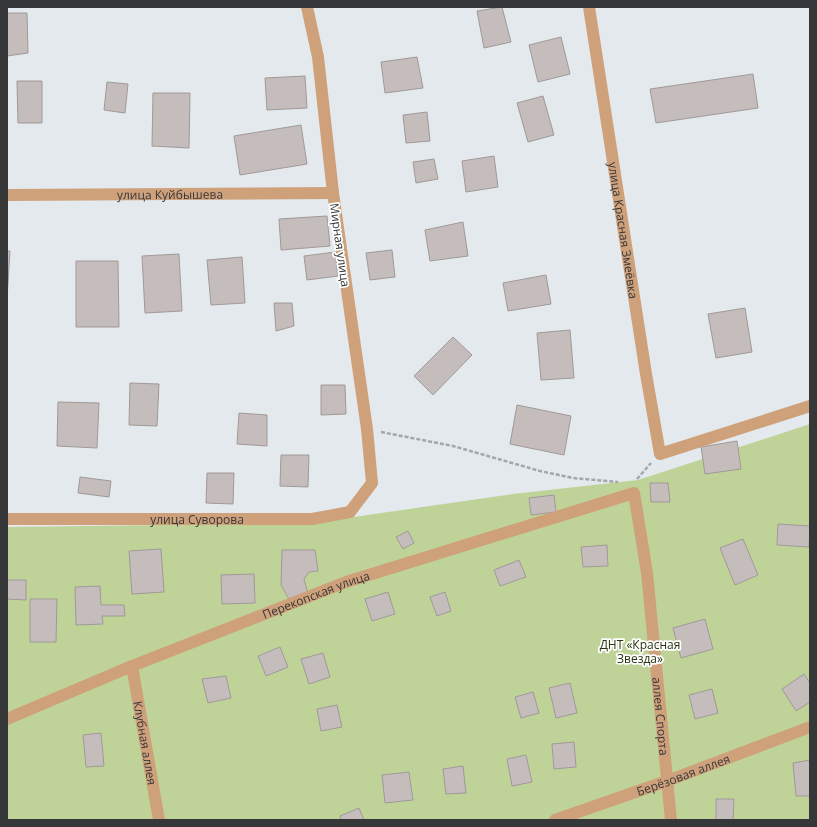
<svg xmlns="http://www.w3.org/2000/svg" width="817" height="827" font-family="'Open Sans',sans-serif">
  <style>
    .green { fill: #bfd399 }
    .building { fill: #c5bdbc; stroke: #a09998 }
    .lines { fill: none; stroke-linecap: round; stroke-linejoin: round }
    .path { stroke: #a3a7ab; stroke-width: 2.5; stroke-dasharray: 4 2; stroke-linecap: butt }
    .street { stroke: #cfa17b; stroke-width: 12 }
    .labels { text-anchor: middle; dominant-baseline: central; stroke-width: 3.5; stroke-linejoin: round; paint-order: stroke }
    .street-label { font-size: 12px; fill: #353739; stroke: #fff }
    .park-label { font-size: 12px; fill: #293311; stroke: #fff }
  </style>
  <rect width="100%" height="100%" fill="#e3e9ed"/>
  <path class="green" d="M810,424V820H7V527L312,523L513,494L638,480Z"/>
  <path class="building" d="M502,7L511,42L484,48L477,11Z
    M7,13H27L28,53L7,56Z
    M561,37L570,74L538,82L529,45Z
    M417,57L423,88L385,93L381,62Z
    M753,74L758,108L656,123L650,89Z
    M305,76L307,108L267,110L265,78Z
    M17,81H42V123H18Z
    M107,82L128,84L125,113L104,110Z
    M153,93H190L189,148L152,146Z
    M543,96L554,135L528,142L517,103Z
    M427,112L430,141L406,143L403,115Z
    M301,125L307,164L240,175L234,136Z
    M494,156L498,187L466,192L462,161Z
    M434,159L438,179L416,183L413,162Z
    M327,216L330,246L281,250L279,219Z
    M463,222L468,256L430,261L425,230Z
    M392,250L395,277L370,280L366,253Z
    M7,251H10L7,299Z
    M335,252L338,276L307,280L304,256Z
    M179,254L182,311L145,313L142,256Z
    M242,257L245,303L211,305L207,260Z
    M76,261H118L119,327H76Z
    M546,275L551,304L508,311L503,283Z
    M274,303H292L294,326L276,331Z
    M745,308L752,352L716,358L708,314Z
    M570,330L574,378L541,380L537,333Z
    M453,337L472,355L433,395L414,376Z
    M130,383L159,384L157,426L129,425Z
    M321,385H345L346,414L321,415Z
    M58,402L99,403L97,448L57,446Z
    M517,405L571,416L564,455L510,444Z
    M239,413L267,415V446L237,444Z
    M737,441L741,469L705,474L701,447Z
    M281,455H309L308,487L280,486Z
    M207,473H234L233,504L206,503Z
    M80,477L111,481L109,497L78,493Z
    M650,483H668L670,502H651Z
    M554,495L556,512L531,515L529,498Z
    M778,524L810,526L809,547L777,545Z
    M408,531L414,543L403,549L396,537Z
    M743,539L758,575L735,585L720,548Z
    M607,545L608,566L583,567L581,547Z
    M161,549L164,592L132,594L129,551Z
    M282,550H315L318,571L309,572L304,579L308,594L290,601L281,585Z
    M519,560L526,577L500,586L494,570Z
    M254,574L255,603L222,604L221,575Z
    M7,580H26V600L7,599V625Z
    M100,586L101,605H124L125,616H102L103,624L76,625L75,587Z
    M388,592L395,614L372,621L365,599Z
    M445,592L451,611L437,616L430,597Z
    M30,599H57L56,642H30Z
    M705,619L713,649L681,658L673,628Z
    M280,647L288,667L266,676L258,656Z
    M323,653L330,677L309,684L301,659Z
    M804,674L810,683V702L796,711L782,689Z
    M226,676L231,698L208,703L202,679Z
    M570,683L577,713L556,718L549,688Z
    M712,689L718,713L695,719L689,695Z
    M533,692L539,713L521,718L515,697Z
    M337,705L342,727L321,731L317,709Z
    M101,733L104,766L86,767L83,735Z
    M574,742L576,767L554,769L552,744Z
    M526,755L532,782L512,786L507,759Z
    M810,760V796H796L793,763Z
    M463,766L466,793L446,794L443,769Z
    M409,772L413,800L385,803L382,775Z
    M716,799H734L733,820H716Z
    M359,808L364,820H341L340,816Z"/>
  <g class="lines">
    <path class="path" d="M381,432L453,446L540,471L573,478L618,482
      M637,479L651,463"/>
    <g class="street">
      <path id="s1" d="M589,7L646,374L660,454L810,406"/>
      <path id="s2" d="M7,195L333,193"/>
      <path id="s3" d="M7,519H312L350,512L372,483L367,429L333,193L318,57L307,7"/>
      <path id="s4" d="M132,666L159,820"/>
      <path id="s5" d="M7,719L132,666L346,582L634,493L647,573L671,820"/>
      <path id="s6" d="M555,820L667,781L810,727"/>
    </g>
  </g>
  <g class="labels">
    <g class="street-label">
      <text stroke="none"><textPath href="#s2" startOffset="163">улица Куйбышева</textPath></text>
      <text stroke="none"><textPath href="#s1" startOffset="226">улица Красная Змеёвка</textPath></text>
      <text transform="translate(340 245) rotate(82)">Мирная улица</text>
      <text stroke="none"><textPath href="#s3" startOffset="190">улица Суворова</textPath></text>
      <text stroke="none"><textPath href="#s5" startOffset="333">Перекопская улица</textPath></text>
      <text stroke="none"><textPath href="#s5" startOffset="892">аллея Спорта</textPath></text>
      <text stroke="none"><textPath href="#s4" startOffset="78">Клубная аллея</textPath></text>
      <text stroke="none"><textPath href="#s6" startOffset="136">Берёзовая аллея</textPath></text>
    </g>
    <g class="park-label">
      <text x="640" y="644">ДНТ «Красная<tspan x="640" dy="14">Звезда»</tspan></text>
    </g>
  </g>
  <rect width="817" height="827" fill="none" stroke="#353739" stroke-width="16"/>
</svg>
